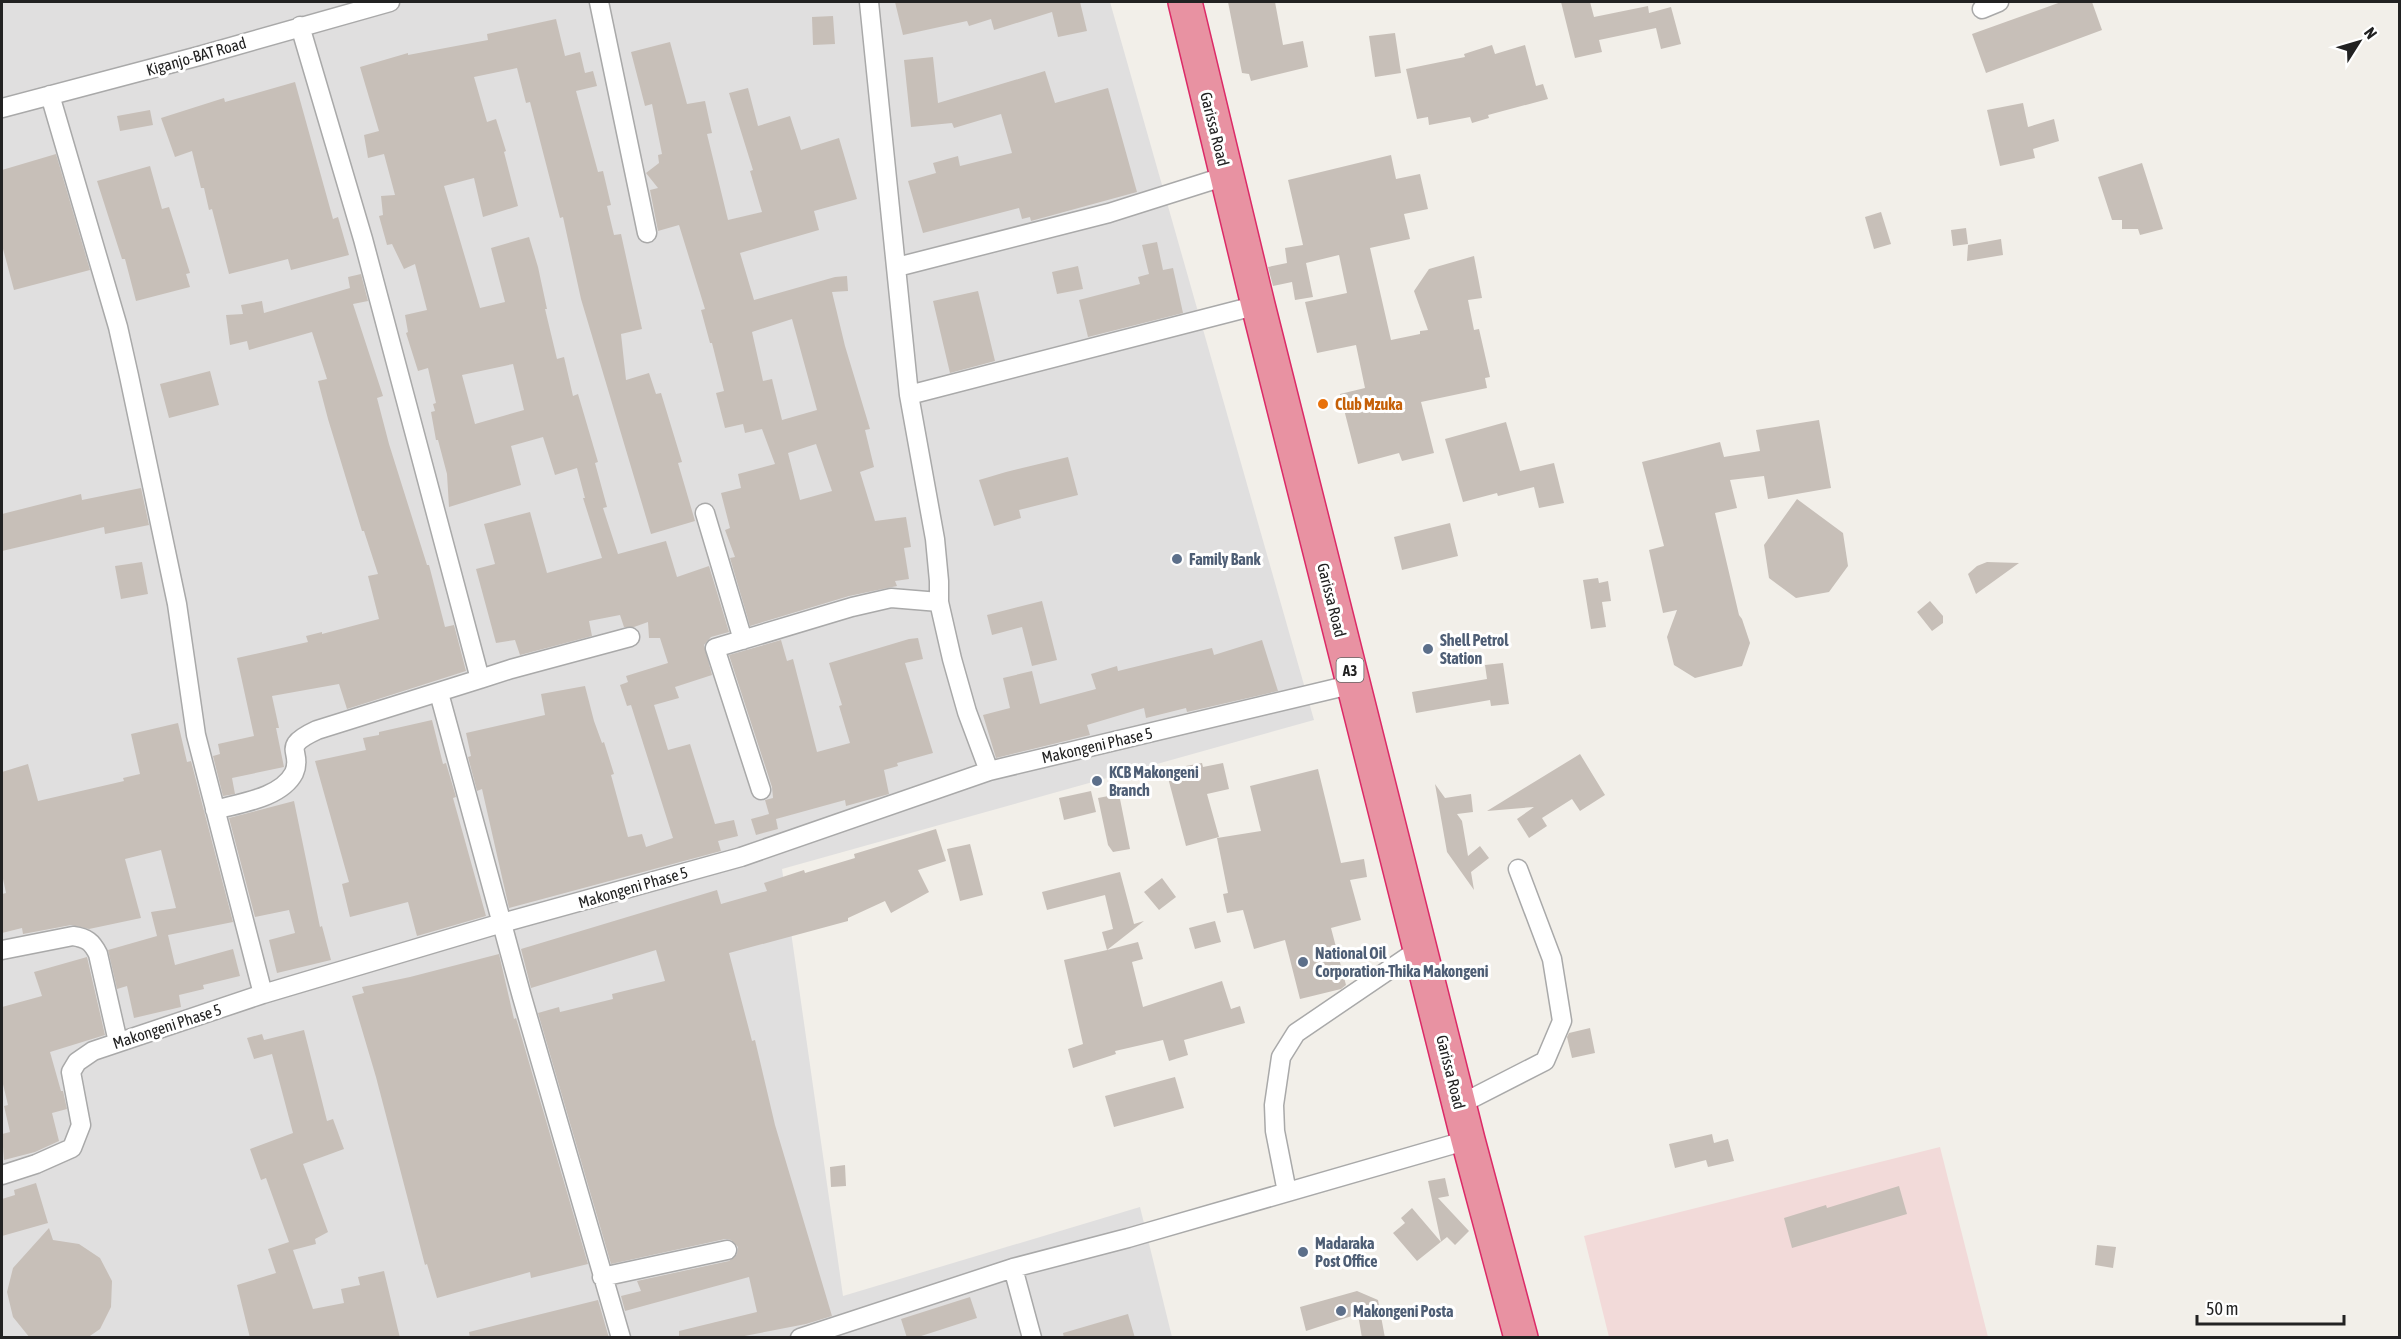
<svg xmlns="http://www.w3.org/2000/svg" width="2401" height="1339" font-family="'Asap Condensed',sans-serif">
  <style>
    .residential { fill: #e0dfdf }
    .commercial { fill: #f2dad9 }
    .building { fill: #c7bfb8; fill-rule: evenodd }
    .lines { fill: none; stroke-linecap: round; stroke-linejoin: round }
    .street-casing { stroke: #a9a9a9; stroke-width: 21 }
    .highway-casing { stroke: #dc2a67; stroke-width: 36 }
    .street { stroke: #fff; stroke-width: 18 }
    .highway { stroke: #e892a2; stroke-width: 33 }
    .food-dot { fill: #e8710a; stroke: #fff; stroke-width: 2 }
    .service-dot { fill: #5c6f8a; stroke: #fff; stroke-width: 2 }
    .labels { text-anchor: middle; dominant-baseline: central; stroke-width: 6; stroke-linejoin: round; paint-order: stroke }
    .shield { fill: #fff; stroke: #646464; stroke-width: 1.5 }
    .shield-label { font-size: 15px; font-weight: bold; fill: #222 }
    .street-label { font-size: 16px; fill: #222; stroke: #fff }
    .food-label { font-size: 16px; font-weight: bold; fill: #c56008; stroke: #fff; text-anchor: start }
    .service-label { font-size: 16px; font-weight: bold; fill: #4e5e75; stroke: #fff; text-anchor: start }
  </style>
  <rect width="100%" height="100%" fill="#f2efe9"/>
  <path class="residential" d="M2,2H1110L1314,720L782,869L843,1296L1140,1207L1172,1337L2,1338Z"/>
  <path class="commercial" d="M1940,1147L1988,1337H1609L1584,1236Z"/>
  <path class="building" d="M895,2H1080L1087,31L1058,37L1052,12L994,30L991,19L969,26L967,21L903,35Z
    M1228,2H1275L1283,45L1303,41L1308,67L1251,81L1249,74L1242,73Z
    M1561,2H1590L1594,17L1648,6L1649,13L1671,7L1681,44L1661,49L1656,28L1599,40L1602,52L1575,58Z
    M2061,2H2092L2102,30L1986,73L1972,34Z
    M833,16L835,44L813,45L812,17Z
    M556,19L565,56L580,52L585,73L593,71L597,86L576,91L598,172L603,171L611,205L607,206L614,235L621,234L642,329L621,334L626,380L649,373L656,394L661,393L682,462L678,463L695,521L651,534L581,299L563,217L560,218L530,102L526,103L517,68L474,77L487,122L496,119L506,151L504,152L518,206L483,217L474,178L444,186L480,308L505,302L491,248L529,237L538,267L547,309H545L557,359L564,357L573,396L578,394L598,462L595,463L607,507L603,508L618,554L666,541L677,577L709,566L729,632L711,637L704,645L712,675L675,687L679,698L654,705L668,750L690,744L715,824L734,820L738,836L718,841L721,851L509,908L482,789L477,791L468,757L471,756L466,733L545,715L541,694L585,686L594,721L602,743L604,742L614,774L611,775L628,837L642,834L646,847L673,838L631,705L627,706L620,685L628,682L626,676L668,663L660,638H649L648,622L634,627H624L620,615L589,621L592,636L520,655L515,640L496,643L476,569L495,564L484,524L530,512L547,573L602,558L583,498H585L577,468L555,475L543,437L511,446L521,485L449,507L447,474L438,440H436L431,412L435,411L433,404L436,403L428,368L418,371L406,333L408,332L405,315L427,310L415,264L404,269L392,244L387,245L379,216L383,215L381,196L395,195L384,154L368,158L364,135L379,131L360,67L408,53V55L488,40L487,34ZM513,364L524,410L475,424L462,375Z
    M1395,33L1401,73L1375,77L1369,36Z
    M670,42L687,104L705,101L712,133L707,134L728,220L762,212L750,171L753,170L729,93L748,88L758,126L790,116L801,150L839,138L857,199L814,211L819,230L740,253L754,300L835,277L847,276L848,291L832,292L845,346L870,429L865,430L874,467L860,472L875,521L906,517L911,547L904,548L909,579L895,581L897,586L849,596L750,626L730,558L735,557L725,530L730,528L721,493L741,488L738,474L775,464L762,429L745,433L743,424L725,428L716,393L724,391L712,343H710L701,310L705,309L679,225L658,231L650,190L658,188L646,173L659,163L658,155L662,154L652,104L645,106L631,52ZM792,319L817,410L782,420L772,379L763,381L752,332ZM816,444L832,491L800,500L788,453Z
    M1492,45L1495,54L1525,45L1536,86L1543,84L1548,99L1488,115L1489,118L1472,123L1470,117L1429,125L1428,117L1417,119L1406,69L1465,57L1464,54Z
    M933,57L938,103L1045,71L1055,103L1108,88L1137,192L1031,221L1030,217L1022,219L1019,208L923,233L908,181L936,173L933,163L958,156L960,166L1012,153L1001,114L954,128L952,123L911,127L904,60Z
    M295,82L333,219L338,217L349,255L291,270L288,259L229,274L212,209L209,210L204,188H201L192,151L175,157L161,118L224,98L225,102Z
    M2023,103L2028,127L2054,119L2059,141L2033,149L2035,158L2000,166L1987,110Z
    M150,110L153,125L120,131L117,116Z
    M56,154L90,270L14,290L2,245V170Z
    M1391,155L1396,179L1420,174L1428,209L1404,214L1410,239L1370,248L1391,340L1420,334V331L1428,330L1414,291L1429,269L1474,256L1482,298L1468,300L1474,330L1479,329L1490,377L1485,378L1487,388L1421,402L1434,453L1402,461L1399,453L1358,464L1340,394L1365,388L1356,345L1317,353L1305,302L1347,293L1339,255L1306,263L1313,297L1295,300L1292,282L1273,286L1268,267L1287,263L1285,248L1303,245L1288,180Z
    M2142,163L2163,229L2140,235L2138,229H2122V220H2112L2098,177Z
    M150,166L162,209L169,207L190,273L186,274L190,287L136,301L125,259H122L97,181Z
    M1881,212L1891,244L1874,249L1865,217Z
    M1966,228L1968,244L1953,246L1951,230Z
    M2001,239L2003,255L1967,261L1968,245Z
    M1157,242L1163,270L1173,268L1183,313L1088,337L1079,300L1140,284L1138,277L1149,274L1142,245Z
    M1078,266L1083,289L1057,294L1052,272Z
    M361,274L368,301L353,304L383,396L377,398L389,444L427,565H429L445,627L454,625L466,671L347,709L339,684L272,696L279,728H276L284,767L232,778L235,794L223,796L213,756L220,754L218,744L254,736L237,658L308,642L306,636L322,632V634L379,619L368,576L378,574L364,531H362L328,419L318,381L327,379L312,332L249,350L247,341L230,345L226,315L243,314L241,305L262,301L264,313L350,288L348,277Z
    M978,291L995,361L950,373L933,301Z
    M210,371L219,405L169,418L160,384Z
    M1819,420L1831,488L1768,499L1764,476L1730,480L1737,508L1715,513L1739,615L1742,619L1750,643L1742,666L1695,678L1674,665L1667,637L1677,610L1663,613L1649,550L1664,546L1642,462L1720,442L1724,457L1760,451L1756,430Z
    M1506,422L1520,471L1554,463L1564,503L1539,508L1534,487L1498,496L1497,493L1463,502L1445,439Z
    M1068,457L1078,495L1019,510L1021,518L994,526L979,480L1006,472Z
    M141,488L149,525L105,534L104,527L2,551V514L81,494L82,500Z
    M1797,499L1843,533L1848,566L1829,592L1796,598L1769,578L1764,545Z
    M1450,523L1458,556L1402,570L1394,537Z
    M142,562L148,594L121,599L115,566Z
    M1987,562L2019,563L1976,594L1968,574L1977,566Z
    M1598,578L1599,583L1608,581L1611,601L1602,602L1606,627L1591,629L1583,580Z
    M1042,601L1057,660L1032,666L1022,627L992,635L987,615Z
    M1930,601L1943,616V623L1932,631L1917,612Z
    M918,638L923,659L905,663L933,753L897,763L898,766L884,770L889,794L846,806L845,800L776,819L778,829L756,835L751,819L769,814L765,800L773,798L772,787L729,655L781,640L787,661L793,659L817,752L850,743L839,706L842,705L829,663L909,639Z
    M1262,640L1278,691L1187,712L1186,708L1146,718L1144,708L1087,725L1090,735L996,758L983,715L1010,708L1003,678L1032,671L1040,704L1096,689L1091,674L1117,666L1118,671L1212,648L1214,655Z
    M1503,663L1509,704L1491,706L1490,700L1416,713L1412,692L1487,679L1485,665Z
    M432,720L443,764L446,763L456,797L453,798L486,916L417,936L408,902L350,917L342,884L349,882L315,761L366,750L363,738L379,735V732Z
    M178,723L187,762L191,761L233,922L168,935L175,965L233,949L240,976L203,985L204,989L179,995L181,1007L134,1018L127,986L117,989L108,950L157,936L151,912L176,908L161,850L125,859L141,918L89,929L71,925L23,934L22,928L2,933V894L6,893L2,874V772L28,764L38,801L124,781L123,778L140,774L131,734Z
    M1580,754L1605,795L1580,811L1572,799L1542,818L1547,826L1529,838L1517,819L1534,807L1487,811Z
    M1202,763L1203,767L1223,763L1229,789L1207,794L1219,837L1186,846L1167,774L1188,772L1186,766Z
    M1318,769L1341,863L1364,859L1367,877L1350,880L1361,920L1331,928L1346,985L1341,989L1300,999L1285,940L1254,949L1243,910L1227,913L1223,894L1228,893L1217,838L1261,831L1250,786Z
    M1435,784L1445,798L1471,794L1473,812L1457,814L1462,821L1468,856L1480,846L1489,858L1471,872L1474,890L1447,852Z
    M1091,791L1096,812L1064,820L1059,798Z
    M1119,794L1130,849L1113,852L1108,845L1098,798Z
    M294,801L320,927L322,926L331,960L277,973L269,940L295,933L289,910L255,917L229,818Z
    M936,829L946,861L918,870L929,892L891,913L885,901L848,918V921L729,953L752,1041L755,1040L775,1125L832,1316L806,1324L734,1338H679V1331L757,1312L749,1277L625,1311L621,1296L641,1291L637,1281L729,1261L737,1254L738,1247L731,1240L725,1239L611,1264L538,1013L559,1007L560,1012L613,999L612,994L665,981L656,950L531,988L521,949L717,890L721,904L767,891L764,883L804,870L805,873L855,858L854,854Z
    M970,844L983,895L960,901L947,849Z
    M1120,872L1134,924L1144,921L1107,950L1138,942L1143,959L1132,962L1143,1007L1222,981L1231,1009L1240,1006L1245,1023L1184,1040L1188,1055L1169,1061L1163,1040L1115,1051L1116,1054L1073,1068L1068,1049L1083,1044L1064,960L1107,950L1102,932L1113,929L1105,895L1047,910L1042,892Z
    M1162,878L1176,897L1159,910L1144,892Z
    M1215,921L1221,942L1195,949L1189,928Z
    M499,954L514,1019L516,1018L588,1264L531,1278L530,1272L437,1298L427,1264L425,1265L376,1077L352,996L364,993L362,987L410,977Z
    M87,957L105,1035L50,1052L61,1091H63L67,1109L52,1113L59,1141L35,1152L4,1160L2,1134L10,1132L4,1106L8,1105L2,1080V1007L42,996L34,972Z
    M1590,1028L1595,1053L1572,1058L1567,1037L1569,1033Z
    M304,1030L327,1121L333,1119L344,1149L303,1164L328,1232L315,1239L316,1244L293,1250L313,1309L344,1303L341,1289L360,1285L358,1277L384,1271L400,1338H250L237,1285L276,1273L268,1249L289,1242L266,1178L261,1180L250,1149L293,1133L272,1054L254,1059L247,1038L262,1034L264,1040Z
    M1175,1077L1184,1108L1114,1127L1105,1096Z
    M1712,1134L1714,1143L1728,1139L1734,1161L1708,1167L1706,1160L1675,1168L1669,1144Z
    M845,1165L846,1186L831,1187L830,1167Z
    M1445,1178L1449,1196L1438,1198L1469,1231L1455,1245L1447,1237L1417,1261L1393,1233L1405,1223L1401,1218L1412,1208L1441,1242L1428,1181Z
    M36,1183L48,1223L2,1236V1199L15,1195L14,1190Z
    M1899,1186L1907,1214L1792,1248L1784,1218L1826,1205L1827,1208Z
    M49,1228L53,1240L79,1244L100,1258L112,1281L111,1307L100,1329L87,1338H30L13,1317L7,1292L13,1268Z
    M2097,1245L2116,1247L2113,1268L2095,1265Z
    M1357,1291L1378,1300L1385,1338H1362L1358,1314L1306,1331L1300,1307Z
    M970,1297L977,1318L915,1338H907L901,1319Z
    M598,1300L609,1338H470L469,1332Z
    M1128,1314L1135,1338H1064L1063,1333Z"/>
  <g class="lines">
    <defs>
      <path id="street" d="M599,2L647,233
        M869,2L909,395L935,539L939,581V602L952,659L967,712L989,771
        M1982,9L1999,2
        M50,95L118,327L129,376L177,604L196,735L263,994
        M2,108L199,56L390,2
        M897,267L1109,213L1226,176
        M909,395L1258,305
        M705,513L743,640
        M480,679L511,669L630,637
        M439,693L522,997L621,1338
        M761,790L715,648L852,607L891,598L939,602
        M215,810C240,803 281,798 294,773C304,751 278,748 317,730L480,679L363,239L300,26
        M2,950L73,936C87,938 92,942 98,954L118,1042
        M1459,1105L1545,1061L1562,1021L1552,959L1518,869
        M2,1175L36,1164L72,1148L81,1125L71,1072L77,1062L93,1051L263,994L502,923L741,857L989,771L1354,684
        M1287,1192L1275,1131L1274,1105L1281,1057L1296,1033L1421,948
        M1013,1268L1032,1338
        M602,1277L727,1250
        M800,1338L1013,1268L1128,1238L1468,1140"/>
      <path id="highway" d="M1185,2L1258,305L1468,1140L1521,1338"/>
    </defs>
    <use href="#street" class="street-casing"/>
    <use href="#highway" class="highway-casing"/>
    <use href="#street" class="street"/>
    <use href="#highway" class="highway"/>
  </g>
  <circle class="food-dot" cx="1323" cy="404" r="6"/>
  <g class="service-dot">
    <circle cx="1177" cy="559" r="6"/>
    <circle cx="1428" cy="649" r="6"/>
    <circle cx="1097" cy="781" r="6"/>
    <circle cx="1303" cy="962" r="6"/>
    <circle cx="1303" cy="1252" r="6"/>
    <circle cx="1341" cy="1311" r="6"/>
  </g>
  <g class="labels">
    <rect class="shield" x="1336.5" y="658" width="27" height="24" rx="4.5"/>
    <g class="shield-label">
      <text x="1350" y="670">A3</text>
    </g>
    <g class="street-label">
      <text transform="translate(196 56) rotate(-16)">Kiganjo-BAT Road</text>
      <text transform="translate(1215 129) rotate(76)">Garissa Road</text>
      <text transform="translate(1332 600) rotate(76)">Garissa Road</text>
      <text transform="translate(1097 745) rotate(-13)">Makongeni Phase 5</text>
      <text transform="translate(633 887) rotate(-16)">Makongeni Phase 5</text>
      <text transform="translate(167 1026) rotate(-18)">Makongeni Phase 5</text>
      <text transform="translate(1451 1072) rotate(76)">Garissa Road</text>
    </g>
    <g class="food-label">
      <text x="1335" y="404">Club Mzuka</text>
    </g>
    <g class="service-label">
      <text x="1189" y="559">Family Bank</text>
      <text x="1440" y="640">Shell Petrol<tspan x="1440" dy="18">Station</tspan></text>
      <text x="1109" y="772">KCB Makongeni<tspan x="1109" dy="18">Branch</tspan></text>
      <text x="1315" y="953">National Oil<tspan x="1315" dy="18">Corporation-Thika Makongeni</tspan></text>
      <text x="1315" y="1243">Madaraka<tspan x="1315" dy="18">Post Office</tspan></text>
      <text x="1353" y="1311">Makongeni Posta</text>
    </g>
  </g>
  <rect width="2401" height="1339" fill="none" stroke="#222222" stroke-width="6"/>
  <g transform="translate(2359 42) rotate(53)" stroke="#ffffff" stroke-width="4.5" paint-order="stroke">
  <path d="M0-4.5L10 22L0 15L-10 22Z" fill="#222222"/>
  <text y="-9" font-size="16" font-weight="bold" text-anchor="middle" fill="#222222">N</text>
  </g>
  <path d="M2197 1315v9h147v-9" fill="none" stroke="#222222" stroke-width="3"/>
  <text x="2206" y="1315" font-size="18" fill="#222222" stroke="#ffffff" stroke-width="4.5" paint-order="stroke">50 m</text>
</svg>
